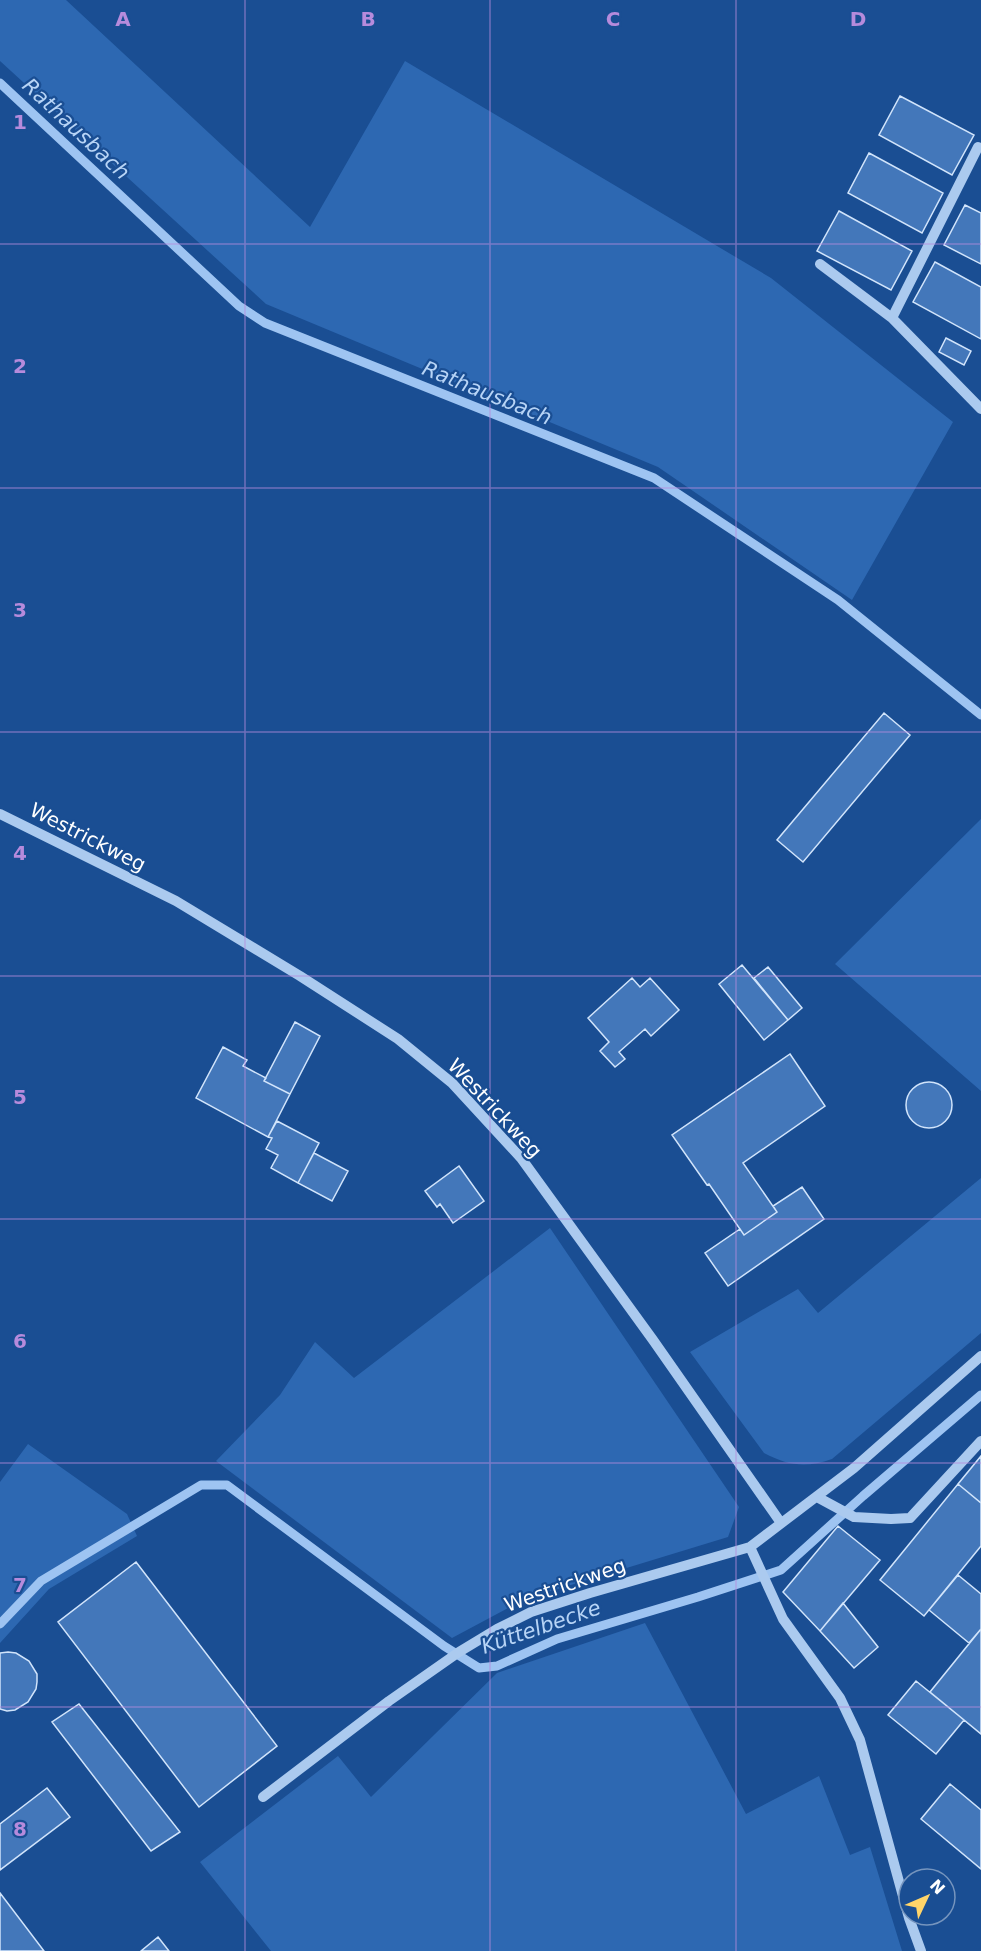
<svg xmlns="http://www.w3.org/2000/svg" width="981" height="1951" font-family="'DejaVu Sans',sans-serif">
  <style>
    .green { fill: #2d68b2 }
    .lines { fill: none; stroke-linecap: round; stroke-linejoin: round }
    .stream { stroke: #9ec4f2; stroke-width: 9 }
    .building { fill: #4377ba; stroke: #d1e4fb; stroke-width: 1.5 }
    .minor { stroke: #abcaef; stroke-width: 10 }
    .grid { fill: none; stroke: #b68bdc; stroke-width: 1.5; stroke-opacity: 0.55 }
    .labels { text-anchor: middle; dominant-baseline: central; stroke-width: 4.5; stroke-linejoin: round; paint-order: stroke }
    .street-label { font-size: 20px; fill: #fff; stroke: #1a4e93 }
    .water-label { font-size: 21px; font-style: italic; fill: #b7d4f6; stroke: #1a4e93 }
    .grid-label { font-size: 20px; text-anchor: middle; font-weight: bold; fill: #b68bdc; stroke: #1a4e93; stroke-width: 4.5; stroke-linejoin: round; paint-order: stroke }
  </style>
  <rect width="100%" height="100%" fill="#1a4e93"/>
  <path class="green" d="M0,0H66L310,227L405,61L771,278L953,422L852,600L658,467L266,304L0,61Z
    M981,819V1091L835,964Z
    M981,1178V1333L832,1459C806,1468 789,1466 764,1453L690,1352L798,1289L818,1313Z
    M550,1228L739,1507L728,1537L525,1599L452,1638L216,1461L280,1395L315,1342L354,1378Z
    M28,1444L127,1514L137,1536L49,1589L0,1643V1482Z
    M645,1623L746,1814L819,1776L850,1855L870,1847L902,1951H271L200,1862L338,1756L371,1797L497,1673Z"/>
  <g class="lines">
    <path class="stream" d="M0,83L239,306L265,323L654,478L838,600L981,715
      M0,1624L41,1581L201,1485H227L444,1646L479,1668L497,1666L557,1639L698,1597L781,1570L863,1496L981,1395"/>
  </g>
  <path class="building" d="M900,96L974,135L952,175L879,135Z
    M869,153L943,193L922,233L848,193Z
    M965,205L981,213V264L944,245Z
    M839,211L912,251L891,290L817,251Z
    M935,262L981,287V339L913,302Z
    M946,338L971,351L964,365L939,352Z
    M884,713L910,735L803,862L777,840Z
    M742,965L788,1020L764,1040L719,984Z
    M768,967L802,1008L788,1020L754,978Z
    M632,978L640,987L650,978L679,1010L651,1036L645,1029L619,1052L625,1059L615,1067L600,1051L609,1042L588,1018Z
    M295,1022L320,1036L290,1094L264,1081Z
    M223,1047L247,1060L243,1066L266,1078L264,1081L290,1094L268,1137L196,1098Z
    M790,1054L825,1106L743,1163L777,1212L744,1235L709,1184L707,1185L672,1135Z
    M906 1105a23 23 0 1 1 46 0a23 23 0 1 1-46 0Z
    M277,1121L319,1143L298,1183L271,1168L278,1155L266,1149L272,1138L268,1137Z
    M314,1153L348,1171L332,1201L298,1183Z
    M459,1166L484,1201L453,1223L440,1204L437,1207L425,1191Z
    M802,1187L824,1219L728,1286L705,1253L740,1229L744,1235L777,1212L773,1206Z
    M981,1456V1503L958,1484Z
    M958,1484L981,1503V1546L924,1616L880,1580Z
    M838,1526L880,1560L820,1631L783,1592Z
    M136,1562L277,1746L199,1807L58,1622Z
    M958,1575L981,1594V1629L969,1643L929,1610Z
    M843,1603L878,1647L854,1668L820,1631Z
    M981,1629V1734L930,1692Z
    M8,1652L16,1653L29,1661L37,1674V1682L36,1689L28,1702L15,1710L7,1711L0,1709V1653Z
    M916,1681L964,1720L936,1754L888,1715Z
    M79,1704L180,1832L151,1851L52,1722Z
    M950,1784L981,1810V1869L921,1819Z
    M47,1788L70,1817L0,1870V1824Z
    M0,1893L44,1951H0Z
    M158,1937L169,1951H141Z"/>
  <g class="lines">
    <path class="minor" d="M978,147L892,318L981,409
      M820,264L892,318
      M0,814L176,901L300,976L398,1039L452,1083L521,1158L653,1340L781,1523
      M817,1497L854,1517L891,1519L910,1518L981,1441
      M750,1547L783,1619L840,1698L860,1740L909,1918L921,1951
      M263,1797L389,1701L459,1652L497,1629L531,1612L590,1593L750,1547L854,1468L981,1356"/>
  </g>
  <path class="grid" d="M245,0V1951M490,0V1951M736,0V1951M0,244H981M0,488H981M0,732H981M0,976H981M0,1219H981M0,1463H981M0,1707H981"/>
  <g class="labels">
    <g class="street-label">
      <text transform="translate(88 837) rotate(27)">Westrickweg</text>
      <text transform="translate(495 1108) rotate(47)">Westrickweg</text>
      <text transform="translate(565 1585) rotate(-19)">Westrickweg</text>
    </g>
    <g class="water-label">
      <text transform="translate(76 129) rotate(43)">Rathausbach</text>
      <text transform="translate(487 393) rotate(22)">Rathausbach</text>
      <text transform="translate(541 1627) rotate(-19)">Küttelbecke</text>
    </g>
  </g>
  <g class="grid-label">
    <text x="123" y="26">A</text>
    <text x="368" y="26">B</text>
    <text x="613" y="26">C</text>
    <text x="858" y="26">D</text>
    <text x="20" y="129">1</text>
    <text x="20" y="373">2</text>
    <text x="20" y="617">3</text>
    <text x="20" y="860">4</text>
    <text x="20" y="1104">5</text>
    <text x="20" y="1348">6</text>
    <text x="20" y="1592">7</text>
    <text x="20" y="1836">8</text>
  </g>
  <g transform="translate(927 1897) rotate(46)"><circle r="28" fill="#1a4e93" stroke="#7695be" stroke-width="1.5"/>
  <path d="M0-4.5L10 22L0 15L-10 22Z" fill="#ffd469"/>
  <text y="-9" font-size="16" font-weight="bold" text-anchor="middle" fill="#ffffff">N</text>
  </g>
</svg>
